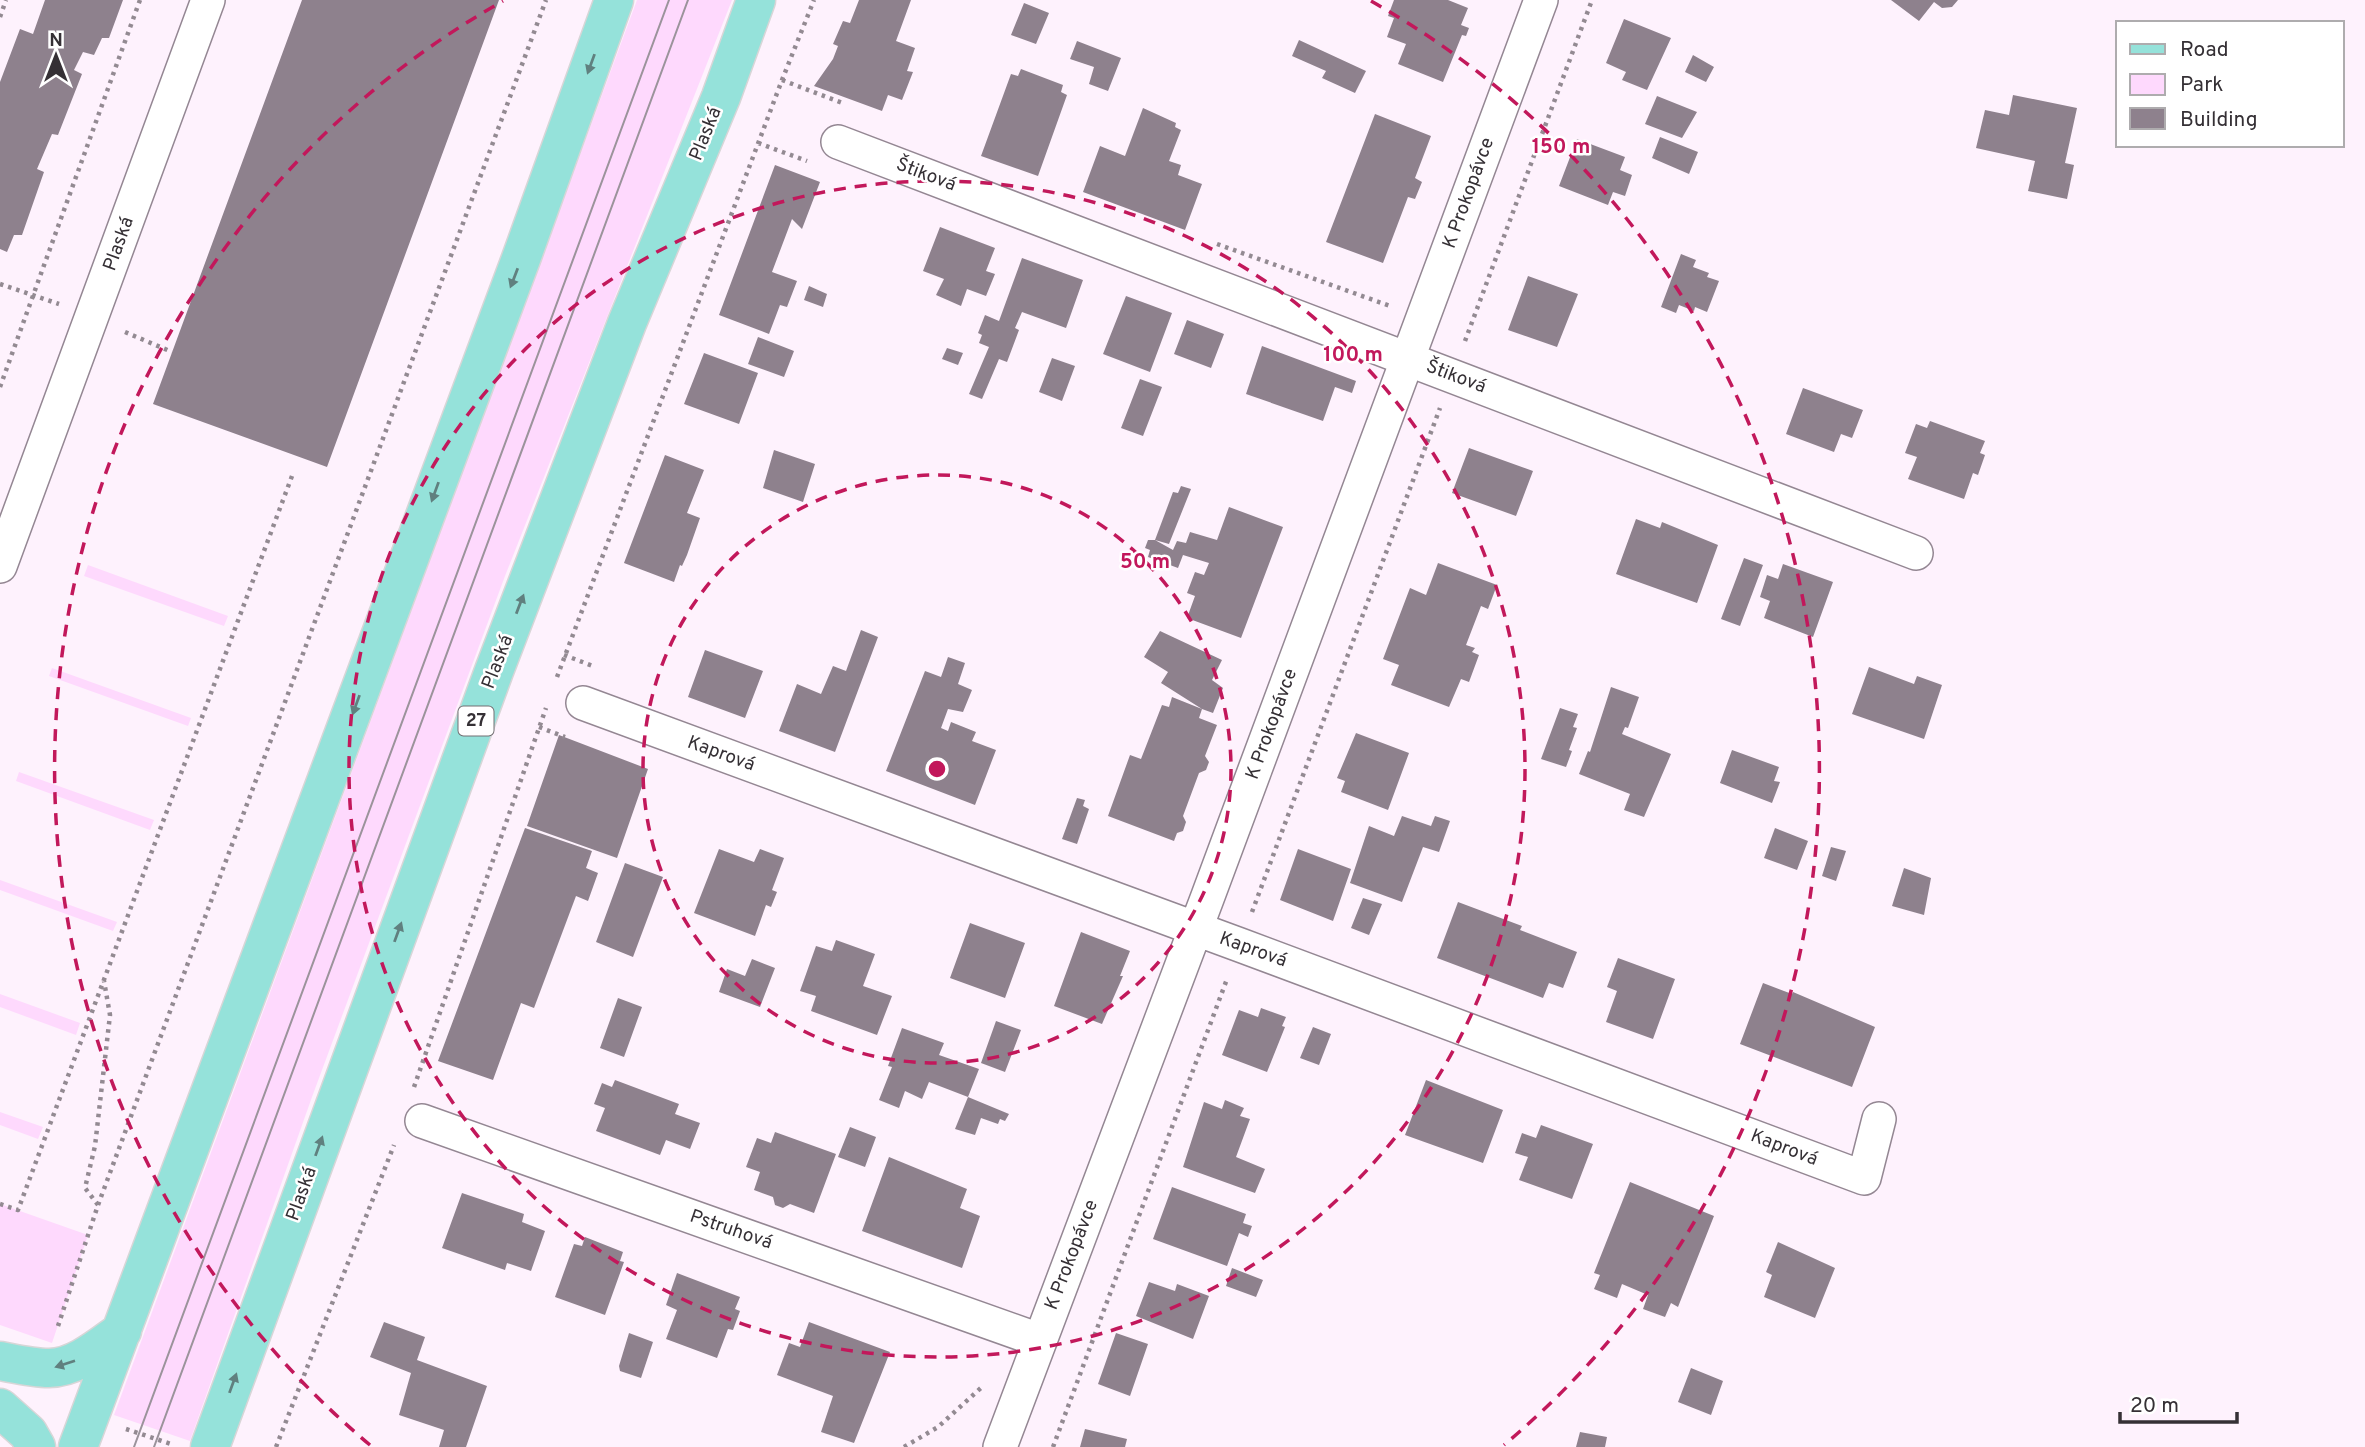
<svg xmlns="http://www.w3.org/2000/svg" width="2365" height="1447" font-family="Overpass,sans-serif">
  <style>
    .green { fill: #fed9fd }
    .building { fill: #8e818d }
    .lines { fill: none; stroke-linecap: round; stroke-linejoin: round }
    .minor-casing { stroke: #948793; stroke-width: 36 }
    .primary-casing { stroke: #d7d6d7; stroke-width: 41 }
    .path { stroke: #938a92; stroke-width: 4.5; stroke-dasharray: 3.5 5; stroke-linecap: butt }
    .minor { stroke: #fff; stroke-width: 33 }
    .primary { stroke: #95e2da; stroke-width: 38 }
    .tram { stroke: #9b939b; stroke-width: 2 }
    .oneway { fill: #60807f }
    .ring { fill: none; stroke: #c2185b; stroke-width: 3.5; stroke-dasharray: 12 9 }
    .labels { text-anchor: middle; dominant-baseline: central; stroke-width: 5; stroke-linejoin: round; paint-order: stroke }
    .shield { fill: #fff; stroke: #726e72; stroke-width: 2 }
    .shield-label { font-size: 18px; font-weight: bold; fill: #353035 }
    .street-label { font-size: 19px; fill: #353035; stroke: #fff }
    .centre { fill: #c2185b; stroke: #fff; stroke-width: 3.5 }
    .ring-label { font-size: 21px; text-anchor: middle; font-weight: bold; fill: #c2185b; stroke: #fff; stroke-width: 5; stroke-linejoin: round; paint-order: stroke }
  </style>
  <rect width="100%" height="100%" fill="#fef2fd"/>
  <path class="green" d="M637,0H732L505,576L312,1097L190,1441L114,1415Z
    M88,565L228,616L224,626L84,576Z
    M52,668L191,718L188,726L49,676Z
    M19,772L154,820L150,830L16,781Z
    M0,880L117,922L113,931L0,890Z
    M0,994L80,1023L76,1035L0,1007Z
    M0,1112L43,1127L38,1139L0,1125Z
    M0,1204L88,1235L52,1343L0,1325Z"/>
  <path class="building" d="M45,0H123L109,38H102L94,55L83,52L74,70L82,74L58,135L52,134L37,169L44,172L22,235H14L7,252L0,249V82L20,29L33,34Z
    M302,0H499L327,467L153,404Z
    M859,0H911L896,41L915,48L907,71L913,72L902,100L888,95L882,111L814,86L833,59L838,46L833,44L843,21L850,23Z
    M1394,0H1448L1468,8L1461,25L1469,28L1466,36L1462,35L1443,82L1398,64L1406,44L1387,37L1394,18L1388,16Z
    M1891,0H1958L1952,7L1942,8L1934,2L1919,21Z
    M1024,3L1049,13L1036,44L1011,35Z
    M1624,19L1671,38L1647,90L1622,80L1626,72L1606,63Z
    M1299,40L1366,71L1355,93L1322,78L1326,71L1292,56Z
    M1077,41L1121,58L1108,91L1089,84L1094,67L1070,59Z
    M1693,55L1714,67L1706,82L1685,72Z
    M1021,69L1063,85L1061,92L1067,95L1038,176L981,156L1011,74L1018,76Z
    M2013,95L2077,108L2065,163L2074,165L2067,199L2028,191L2035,161L1976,148L1985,110L2009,115Z
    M1657,96L1697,112L1682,138L1645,124Z
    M1143,108L1176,123L1175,127L1181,130L1169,161L1181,165L1178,175L1202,184L1185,230L1083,192L1100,146L1125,156Z
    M1375,114L1431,136L1415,178L1422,182L1415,199L1408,197L1383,263L1326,242Z
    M1660,137L1698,152L1689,174L1652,158Z
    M1577,139L1625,157L1620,170L1632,175L1625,196L1613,192L1608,205L1559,186Z
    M775,165L820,182L802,229L792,219L772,272L797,281L787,307L780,305L769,334L719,315Z
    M940,227L995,248L986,271L995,274L986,296L967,289L961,306L936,295L944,279L923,271Z
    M1681,254L1696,260L1693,267L1709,273L1707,277L1719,281L1707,312L1695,307L1694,311L1679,305L1676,313L1661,307Z
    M1022,258L1083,280L1066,328L1022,312L1015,328L1019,330L1007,362L999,359L982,399L969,394L989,347L979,343L982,335L978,333L985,315L999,321Z
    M1528,276L1578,294L1557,347L1508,330Z
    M809,286L827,294L823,307L804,300Z
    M1126,296L1172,313L1150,372L1103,354Z
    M1187,320L1224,334L1211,368L1174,354Z
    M758,337L794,351L784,377L748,364Z
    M1262,346L1356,381L1352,393L1335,387L1323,421L1246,394Z
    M947,348L963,353L958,365L942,359Z
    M704,353L758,373L739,424L684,404Z
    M1052,358L1075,366L1062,401L1039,392Z
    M1140,379L1162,387L1143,436L1121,428Z
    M1803,388L1863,410L1852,438L1841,434L1834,452L1786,434Z
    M1930,421L1985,441L1980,453L1985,455L1978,475L1973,473L1964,499L1908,479L1917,457L1905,453L1916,424L1927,428Z
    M1469,448L1533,471L1516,516L1452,493Z
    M774,450L815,464L803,502L763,488Z
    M665,455L704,470L687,513L700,518L687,555L682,566L680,565L674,582L624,563Z
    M1181,486L1191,489L1169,544L1155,540L1173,550L1177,541L1186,543L1190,532L1217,540L1229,507L1283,527L1241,638L1187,618L1195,596L1187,593L1195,572L1204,575L1209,563L1183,555L1178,568L1148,557L1150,550L1145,548L1148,540H1155L1173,492L1178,493Z
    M1636,519L1660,528L1662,522L1718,545L1697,603L1616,574Z
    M1744,558L1763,565L1740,626L1721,619Z
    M1438,563L1497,585L1488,609L1481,606L1466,645L1475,648L1472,652L1479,655L1469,682L1461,679L1449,707L1391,685L1399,665L1383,659L1410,588L1426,595Z
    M1783,564L1833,582L1813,637L1764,618L1770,601L1760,597L1767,575L1778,579Z
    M861,630L878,637L835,752L779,731L797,684L821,694L833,666L846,671Z
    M1160,631L1222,660L1212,680L1223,688L1213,713L1202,709L1199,718L1217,725L1205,756L1209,762L1206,770L1199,773L1183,816L1186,822L1183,831L1177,833L1174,841L1108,816L1130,755L1141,759L1162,705L1169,707L1172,697L1202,709L1161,683L1168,672L1144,657Z
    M705,650L763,671L745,718L688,697Z
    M948,657L965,663L958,684L972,690L963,712L948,709L941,728L948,731L951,722L976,732L972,741L996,750L975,805L886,771L925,671L941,677Z
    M1869,667L1914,684L1917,676L1942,685L1924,739L1852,714Z
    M1611,687L1639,697L1628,728L1625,727L1622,734L1671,754L1644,817L1624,810L1630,794L1579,774L1588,751L1590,752Z
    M1560,708L1578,714L1573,727L1577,728L1569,750L1572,751L1566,767L1541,759Z
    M1356,733L1409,753L1388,810L1341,792L1345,781L1337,778Z
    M559,735L648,769L617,858L527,826Z
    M1732,750L1779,767L1774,781L1780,782L1772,803L1720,783Z
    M1077,798L1085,800L1083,806L1089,809L1077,844L1062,839Z
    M1402,816L1431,826L1435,816L1450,821L1439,852L1423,847L1402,902L1350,883L1369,826L1394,836Z
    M525,828L592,851L586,868L598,873L588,901L576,896L534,1008L521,1003L493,1080L438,1061Z
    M1775,828L1808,841L1797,870L1764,858Z
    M1831,847L1846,851L1836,881L1822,876Z
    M719,849L754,862L760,849L784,858L772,890L777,892L771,907L766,905L755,936L694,913Z
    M1298,849L1351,869L1333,921L1280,900Z
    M625,863L663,877L633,957L596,942Z
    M1904,868L1931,878L1924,915L1892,906Z
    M1363,898L1382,904L1369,935L1351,928Z
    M1458,902L1522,926L1520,930L1577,952L1563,988L1549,983L1543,998L1437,958Z
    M970,923L1025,943L1005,998L950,978Z
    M1081,932L1130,951L1120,976H1123L1102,1024L1054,1006Z
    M836,940L875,954L863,986L892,996L877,1035L811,1011L816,996L800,991L816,946L832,951Z
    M1618,958L1675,979L1653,1039L1606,1022L1617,991L1607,987Z
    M752,959L775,968L760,1007L719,992L727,969L745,976Z
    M1763,983L1792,994L1793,992L1875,1027L1852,1087L1740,1044Z
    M618,998L642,1007L624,1057L600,1048Z
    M1261,1008L1286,1017L1282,1026L1285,1027L1267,1072L1222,1055L1239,1010L1258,1017Z
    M996,1021L1021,1030L1005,1072L981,1063Z
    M1313,1027L1331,1034L1319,1065L1300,1058Z
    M902,1028L944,1043L939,1055L979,1069L968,1097L929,1082L922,1099L905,1091L899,1108L879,1100L892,1067L888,1066Z
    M615,1080L679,1104L675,1114L700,1123L690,1149L666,1140L660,1155L596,1131L605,1108L594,1104L602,1083L612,1087Z
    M1426,1080L1503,1110L1483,1163L1405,1135Z
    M968,1097L1009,1114L1005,1121L1000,1119L998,1124L981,1118L975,1135L955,1129Z
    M1225,1100L1244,1108L1240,1116L1250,1119L1236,1157L1265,1169L1255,1193L1183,1167L1204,1102L1222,1109Z
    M1541,1125L1593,1144L1572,1199L1519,1180L1528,1157L1515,1153L1522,1133L1536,1138Z
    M850,1127L876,1137L865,1167L838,1157Z
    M775,1132L836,1154L814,1213L790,1204L783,1208L775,1205L773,1197L754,1190L760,1172L746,1167L757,1138L771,1143Z
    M889,1157L967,1189L960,1208L980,1216L962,1268L862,1231Z
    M1630,1182L1714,1216L1678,1307L1671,1303L1665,1317L1643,1309L1648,1295L1622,1284L1617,1298L1594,1289L1600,1275L1594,1273Z
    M1172,1187L1246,1214L1243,1223L1252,1226L1248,1237L1239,1233L1227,1266L1153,1239Z
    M462,1193L524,1214L522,1222L545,1231L531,1271L507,1263L505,1270L442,1248Z
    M585,1237L623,1252L620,1261L624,1262L605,1315L555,1297L574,1244L582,1246Z
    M1778,1242L1835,1268L1815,1318L1764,1297L1772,1275L1766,1272Z
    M1232,1268L1263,1280L1256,1297L1226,1286Z
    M677,1273L740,1297L735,1309L740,1311L733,1330L728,1329L717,1358L666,1339L677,1310L666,1305Z
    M1149,1282L1175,1291L1177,1284L1209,1296L1193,1339L1136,1316Z
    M384,1322L425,1337L417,1360L487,1386L466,1447H439L444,1430L399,1415L411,1373L370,1357Z
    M809,1322L890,1352L854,1443L821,1432L833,1396L777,1375L789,1343L800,1347Z
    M629,1333L653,1342L641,1378L620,1371L619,1366Z
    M1116,1333L1148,1344L1130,1396L1098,1384Z
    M1691,1368L1723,1381L1711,1415L1678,1402Z
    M1085,1429L1127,1439L1125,1447H1080Z
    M1580,1432L1607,1437L1605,1447H1576Z"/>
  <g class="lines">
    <defs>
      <path id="minor" d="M838,142L1916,553
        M0,566L208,0
        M583,703L1240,945L1864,1178L1879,1119
        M422,1121L1039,1340
        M1000,1447L1208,896L1541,0"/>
      <path id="primary" d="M0,1361C16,1364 33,1368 49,1368C76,1368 102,1345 122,1331
        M0,1408L28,1433L36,1447
        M78,1447L522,256L614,0
        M210,1447L494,671L627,323L721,97L756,0"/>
    </defs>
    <use href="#minor" class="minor-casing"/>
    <use href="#primary" class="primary-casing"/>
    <path class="path" d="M0,17L6,0
      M782,80L845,104
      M758,143L807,161
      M1217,244L1390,306
      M0,284L59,304
      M125,332L172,352
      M1465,341L1592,0
      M0,387L140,0
      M564,655L593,666
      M557,677L782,80L814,0
      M539,727L565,737
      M1252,912L1440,408
      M414,1087L546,708
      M0,1204L18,1210L292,476
      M98,1205L85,1188L95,1146L110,1015L104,981
      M58,1326L98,1205L546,0
      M126,1429L171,1444
      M276,1447L394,1145
      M904,1447L938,1427L983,1386
      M1053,1447L1227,979"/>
    <use href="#minor" class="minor"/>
    <use href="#primary" class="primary"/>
    <path class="tram" d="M134,1447L669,0
      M154,1447L688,0"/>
  </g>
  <defs><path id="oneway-solid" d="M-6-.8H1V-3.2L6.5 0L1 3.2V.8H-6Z" transform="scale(1.75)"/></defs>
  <g class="oneway">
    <use href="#oneway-solid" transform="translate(591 64) rotate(110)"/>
    <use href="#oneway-solid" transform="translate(514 278) rotate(111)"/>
    <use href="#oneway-solid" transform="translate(435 492) rotate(110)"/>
    <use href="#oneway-solid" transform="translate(520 604) rotate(-69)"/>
    <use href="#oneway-solid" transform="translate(356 705) rotate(110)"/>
    <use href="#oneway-solid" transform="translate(398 932) rotate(-70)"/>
    <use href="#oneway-solid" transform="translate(319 1146) rotate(-70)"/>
    <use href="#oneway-solid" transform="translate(65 1364) rotate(162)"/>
    <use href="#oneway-solid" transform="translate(233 1383) rotate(-70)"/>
  </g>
  <g class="ring">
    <circle cx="937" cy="769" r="294"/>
    <circle cx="937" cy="769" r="588"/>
    <path d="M370 1445A882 882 0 0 1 503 1M1371 1A882 882 0 0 1 1504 1445"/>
  </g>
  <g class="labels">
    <rect class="shield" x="458.5" y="706.5" width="35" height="29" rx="5"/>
    <g class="shield-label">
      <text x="476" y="721">27</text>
    </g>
    <g class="street-label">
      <text transform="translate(706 134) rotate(-68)">Plaská</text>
      <text transform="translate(926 175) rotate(21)">Štiková</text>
      <text transform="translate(1469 193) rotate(-70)">K Prokopávce</text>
      <text transform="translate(119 244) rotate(-70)">Plaská</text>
      <text transform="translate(1456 377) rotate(21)">Štiková</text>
      <text transform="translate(498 662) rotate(-69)">Plaská</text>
      <text transform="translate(1272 724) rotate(-70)">K Prokopávce</text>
      <text transform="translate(721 754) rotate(20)">Kaprová</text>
      <text transform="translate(1253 950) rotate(20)">Kaprová</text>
      <text transform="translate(1784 1148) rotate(21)">Kaprová</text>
      <text transform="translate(302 1194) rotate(-70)">Plaská</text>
      <text transform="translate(731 1230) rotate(19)">Pstruhová</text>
      <text transform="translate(1072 1255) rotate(-69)">K Prokopávce</text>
    </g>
  </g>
  <circle cx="937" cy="769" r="10" class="centre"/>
  <g class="ring-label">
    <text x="1561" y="153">150 m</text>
    <text x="1353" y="361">100 m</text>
    <text x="1145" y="568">50 m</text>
  </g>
  <rect x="2116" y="21" width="228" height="126" fill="#ffffff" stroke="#aeacae" stroke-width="2"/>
  <rect x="2130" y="44" width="35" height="10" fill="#95e2da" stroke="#aeacae" stroke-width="2"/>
  <text x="2180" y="56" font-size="21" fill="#353035">Road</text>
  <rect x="2130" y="74" width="35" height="21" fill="#fed9fd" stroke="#aeacae" stroke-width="2"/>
  <text x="2180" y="91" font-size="21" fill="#353035">Park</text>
  <rect x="2130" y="108" width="35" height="21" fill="#8e818d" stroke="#aeacae" stroke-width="2"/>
  <text x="2180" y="126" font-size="21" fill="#353035">Building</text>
  <g transform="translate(56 56)" stroke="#ffffff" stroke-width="5" paint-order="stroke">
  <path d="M0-5L12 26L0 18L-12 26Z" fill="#353035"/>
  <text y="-10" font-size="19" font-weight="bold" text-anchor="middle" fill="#353035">N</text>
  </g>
  <path d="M2120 1412v10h117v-10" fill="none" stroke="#353035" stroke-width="3.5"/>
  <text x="2130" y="1412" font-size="21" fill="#353035" stroke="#ffffff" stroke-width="5" paint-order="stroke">20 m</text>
</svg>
